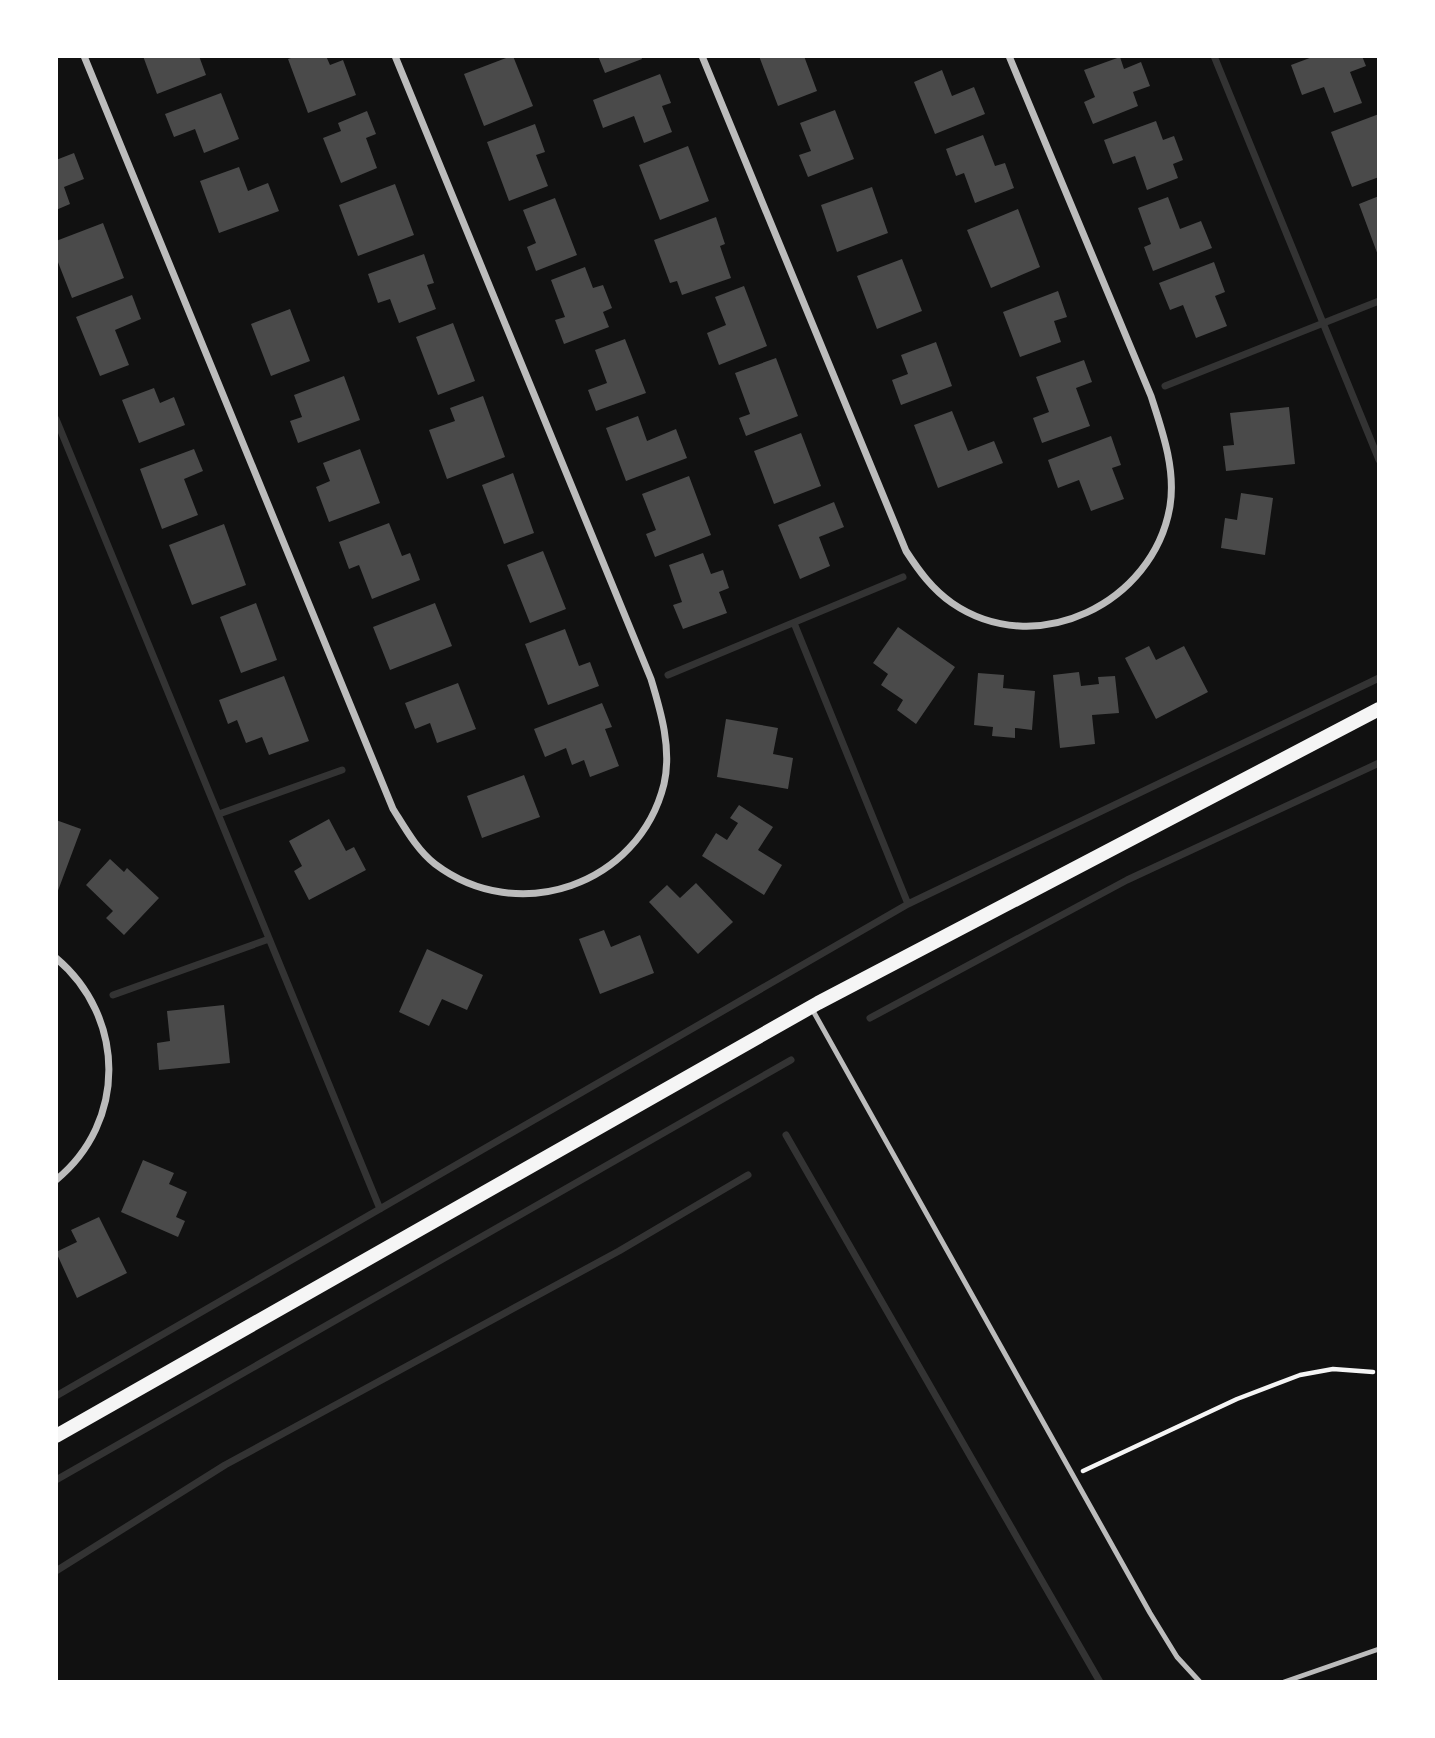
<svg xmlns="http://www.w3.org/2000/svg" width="1435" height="1738" font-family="Figtree,sans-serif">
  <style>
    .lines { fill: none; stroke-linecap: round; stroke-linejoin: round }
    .stream { stroke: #333; stroke-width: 7 }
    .building { fill: #4a4a4a }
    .path { stroke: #f5f5f5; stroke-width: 4.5 }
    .service { stroke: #bcbcbc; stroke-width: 5 }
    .minor { stroke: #bcbcbc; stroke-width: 7 }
    .secondary { stroke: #f5f5f5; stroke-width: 14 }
  </style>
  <rect width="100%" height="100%" fill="#111"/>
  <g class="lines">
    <path class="stream" d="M1214,56L1379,460
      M1165,386L1379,301
      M56,419L380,1209
      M794,623L908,904
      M668,675L903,577
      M219,814L342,770
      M113,995L269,939
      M870,1018L1127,880L1379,763
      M786,1135L1100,1682
      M56,1396L908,904L1379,678
      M56,1480L791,1060
      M56,1571L225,1465L619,1251L748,1175"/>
  </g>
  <path class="building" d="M143,56H199L206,75L157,94Z
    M297,56H326L330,65L343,60L356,95L308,113L288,59Z
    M511,56H513L533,106L484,126L464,74Z
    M598,56H641L642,59L605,73Z
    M759,56H804L817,91L778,106Z
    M1315,56H1362L1366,66L1350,72L1362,103L1334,113L1324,87L1302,95L1291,65Z
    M1120,57L1124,69L1141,62L1150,86L1133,92L1138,106L1093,124L1084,102L1095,97L1084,70Z
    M942,70L952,96L974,87L985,114L935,134L914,82Z
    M660,74L671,103L662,106L672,132L644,143L634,116L603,128L593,100Z
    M221,93L239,139L204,153L195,129L174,137L165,114Z
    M835,110L854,159L808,177L799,155L811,151L800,123Z
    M367,111L376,134L366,138L377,168L341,183L323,138L341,131L338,123Z
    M1379,114V177L1352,187L1331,132Z
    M1156,121L1163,140L1174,136L1183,160L1173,164L1178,178L1147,190L1135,156L1113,164L1104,140Z
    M535,124L545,152L536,155L548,186L509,201L487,142Z
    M983,135L995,166L1005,163L1014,188L975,203L964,173L956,176L946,149Z
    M688,146L709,201L660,220L639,165Z
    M74,153L84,179L64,187L70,204L56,210V160Z
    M239,167L248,191L268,183L279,211L219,233L200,181Z
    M395,184L414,235L358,256L339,205Z
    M872,187L888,233L837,252L821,205Z
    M1379,196V258L1359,204Z
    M1168,197L1180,229L1201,221L1212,248L1153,271L1144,247L1151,244L1138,208Z
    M555,198L577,255L536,271L527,247L536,243L523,210Z
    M1018,209L1040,267L991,288L967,230Z
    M716,217L725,244L720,246L731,278L682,295L677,281L670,283L654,240Z
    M103,223L124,278L72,298L56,257V241Z
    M424,254L434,283L427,285L436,309L399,323L390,299L378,303L368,274Z
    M902,259L922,311L877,329L857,276Z
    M1214,262L1225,292L1215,296L1227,326L1196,338L1183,305L1170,310L1159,283Z
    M585,267L593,288L603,285L612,308L603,312L609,327L564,344L555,320L565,317L551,280Z
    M744,286L767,346L719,365L707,333L726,325L715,297Z
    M1058,291L1067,317L1054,321L1061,342L1020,357L1003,312Z
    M132,295L141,319L115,330L129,365L100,376L76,317Z
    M290,309L310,361L271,376L251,324Z
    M453,323L475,381L438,395L416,337Z
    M625,339L646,393L596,411L588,390L607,383L595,350Z
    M936,342L952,386L901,405L892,380L908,374L901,355Z
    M776,358L798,416L746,436L739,418L750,414L735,373Z
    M1084,360L1092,382L1076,388L1090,426L1042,443L1033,418L1049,412L1036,377Z
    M344,376L360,420L298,443L290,421L302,417L294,395Z
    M154,388L160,403L174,397L185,425L139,443L122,400Z
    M483,396L505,457L447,479L429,430L455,421L450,408Z
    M1289,407L1295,464L1226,471L1223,446L1234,445L1230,413Z
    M952,411L968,451L994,441L1003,463L938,488L914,425Z
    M638,416L647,441L676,429L687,458L626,481L606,428Z
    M801,433L821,486L774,504L754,451Z
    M1111,436L1121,465L1112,468L1124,499L1091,511L1079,480L1058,488L1048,460Z
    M194,449L203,471L184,479L198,515L162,529L140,469Z
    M360,449L380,503L329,522L316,487L330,481L323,463Z
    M513,473L534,533L504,544L482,485Z
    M689,476L711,535L655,557L646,534L656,530L642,494Z
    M1241,493L1273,498L1265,555L1221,548L1225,518L1237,520Z
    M834,502L844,527L819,537L830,566L800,579L778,525Z
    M389,523L402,556L410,553L420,580L372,599L359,565L349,569L339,542Z
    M224,524L246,585L192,605L169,545Z
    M543,551L566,609L530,623L507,565Z
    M703,553L711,574L723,570L729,588L719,592L727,613L683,629L673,605L682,602L669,565Z
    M256,603L277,660L241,673L220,617Z
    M435,603L452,646L390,670L373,627Z
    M898,627L955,667L916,724L897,710L903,700L881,685L888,674L873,663Z
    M565,629L579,666L590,662L599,686L548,705L525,644Z
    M1149,646L1156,660L1184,646L1208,692L1156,719L1125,658Z
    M1079,672L1081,686L1099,684L1098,677L1115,676L1119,713L1092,715L1095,744L1060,748L1053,675Z
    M978,673L1004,675L1003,688L1035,691L1032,730L1015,728V738L992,736L993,727L974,725Z
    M284,676L309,741L269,755L262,737L246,743L237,720L228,724L219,700Z
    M458,683L476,729L437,743L430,723L415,729L405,703Z
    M602,703L612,727L605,729L619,766L590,777L584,760L572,765L566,748L545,757L534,729Z
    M726,719L778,728L773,754L793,758L788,789L717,777Z
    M524,775L540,817L482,838L467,796Z
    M739,805L773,827L758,850L782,865L764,895L702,856L716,833L727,840L738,823L730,818Z
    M329,819L346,851L354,847L366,870L309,900L294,871L302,866L289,841Z
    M56,820L81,829L56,896Z
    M110,859L124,872L127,868L159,898L124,935L106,918L113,911L86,885Z
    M696,883L733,922L698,954L649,902L667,885L680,898Z
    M604,930L611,947L640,935L654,973L600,994L579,939Z
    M427,949L483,975L467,1010L442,999L429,1026L399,1012Z
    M224,1005L230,1063L159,1070L157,1043L170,1041L167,1011Z
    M143,1160L174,1173L169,1184L187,1192L176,1217L185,1221L178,1237L121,1212Z
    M99,1217L127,1273L77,1298L56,1252L77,1242L71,1230Z"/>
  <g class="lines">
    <path class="path" d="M1083,1471L1237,1399L1300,1375L1333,1369L1373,1372"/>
    <path class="service" d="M812,1009L1150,1613L1177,1657L1200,1682
      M1284,1682L1379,1649"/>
    <path class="minor" d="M84,56L393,809C405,828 417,850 435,864C518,927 639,885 664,784C672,749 661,712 651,679L395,56
      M702,56L906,551C919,571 932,589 952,603C1036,661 1154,603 1170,506C1176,469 1162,430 1151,396L1009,56
      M56,958C126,1017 127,1122 56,1180"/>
    <path class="secondary" d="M56,1436L818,1003L1379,709"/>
  </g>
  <rect width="1435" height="1738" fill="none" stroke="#ffffff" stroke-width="116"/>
</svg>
